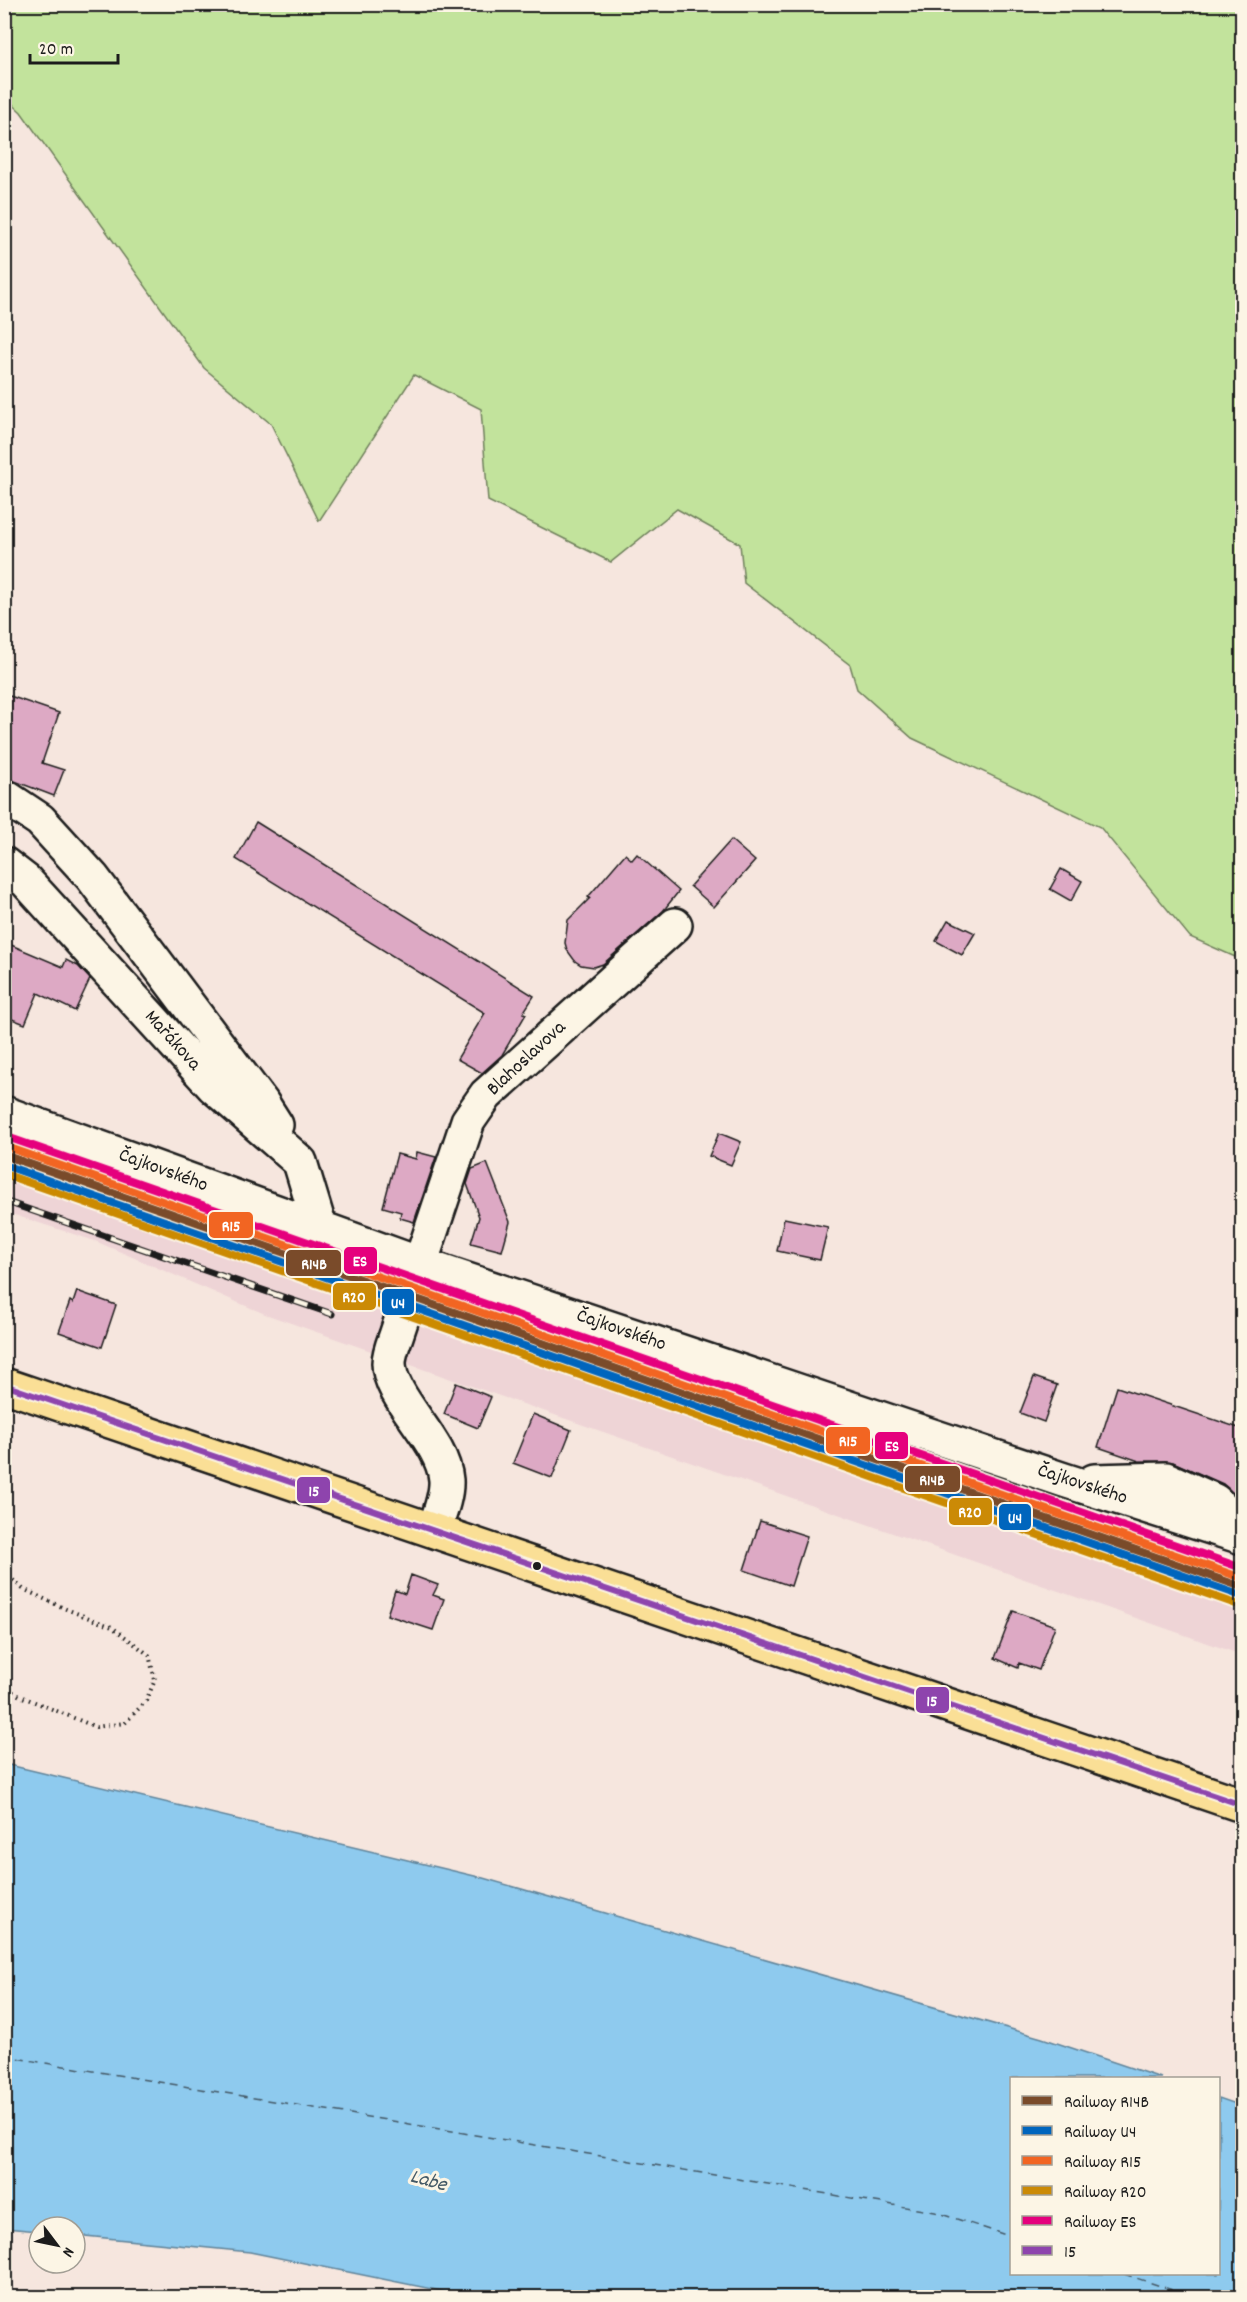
<svg xmlns="http://www.w3.org/2000/svg" width="1247" height="2302" font-family="Dekko,sans-serif">
  <style>
    .built { fill: #eed4d6 }
    .green { fill: #c2e39c; stroke: #6f805c; stroke-width: 1.5 }
    .water { fill: #8ecaee; stroke: #60849a; stroke-width: 1.5 }
    .lines { fill: none; stroke-linecap: round; stroke-linejoin: round }
    .ferry { stroke: #445966; stroke-width: 1.5; stroke-dasharray: 8 6; stroke-linecap: butt }
    .building { fill: #dda9c4; stroke: #1c1c1c; stroke-width: 1.5 }
    .minor-casing { stroke: #1c1c1c; stroke-width: 38 }
    .major-casing { stroke: #1c1c1c; stroke-width: 38 }
    .path { stroke: #1c1c1c; stroke-width: 4; stroke-dasharray: 1.5 4.5; stroke-linecap: butt }
    .minor { stroke: #fcf5e5; stroke-width: 33 }
    .major { stroke: #fadf96; stroke-width: 33 }
    .rail-casing { stroke: #1c1c1c; stroke-width: 7 }
    .rail { stroke: #fcf5e5; stroke-width: 4.5; stroke-dasharray: 14; stroke-linecap: butt }
    .bus-1-casing { stroke: #fcf5e5; stroke-width: 10 }
    .bus-1 { stroke: #8e44ad; stroke-width: 6 }
    .rail-1-casing { stroke: #fcf5e5; stroke-width: 12 }
    .rail-2-casing { stroke: #fcf5e5; stroke-width: 12 }
    .rail-3-casing { stroke: #fcf5e5; stroke-width: 12 }
    .rail-4-casing { stroke: #fcf5e5; stroke-width: 12 }
    .rail-5-casing { stroke: #fcf5e5; stroke-width: 12 }
    .rail-1 { stroke: #7a4b2a; stroke-width: 8 }
    .rail-2 { stroke: #0065bd; stroke-width: 8 }
    .rail-3 { stroke: #f26522; stroke-width: 8 }
    .rail-4 { stroke: #cb8a06; stroke-width: 8 }
    .rail-5 { stroke: #e5007d; stroke-width: 8 }
    .bus-dot { fill: #1c1c1c; stroke: #fcf5e5; stroke-width: 2 }
    .labels { text-anchor: middle; dominant-baseline: central; stroke-width: 6; stroke-linejoin: round; paint-order: stroke }
    .street-label { font-size: 20px; fill: #1c1c1c; stroke: #fcf5e5 }
    .water-label { font-size: 21px; font-style: italic; fill: #445966; stroke: #fcf5e5 }
    .line-badge { stroke: #fcf5e5; stroke-width: 2 }
    .badge-label { font-size: 16px; text-anchor: middle; font-weight: bold; fill: #fff }
  </style>
  <rect width="100%" height="100%" fill="#f6e6de"/>
  <filter id="ink" filterUnits="userSpaceOnUse"><feTurbulence type="fractalNoise" baseFrequency=".0167" numOctaves="2"/><feDisplacementMap in="SourceGraphic" scale="12" xChannelSelector="R" yChannelSelector="G"/><feConvolveMatrix kernelMatrix="1 2 1 2 8 2 1 2 1" color-interpolation-filters="sRGB"/></filter>
  <g filter="url(#ink)">
    <path class="built" d="M5,1130L1242,1562V1655L265,1314L95,1241L5,1212Z"/>
    <path class="green" d="M5,4L1242,5V960L1190,937L1100,827L912,738L857,689L850,665L744,583L740,544L677,509L611,562L488,501L481,409L414,375L319,521L271,424L204,368L21,112L5,97Z"/>
    <path class="water" d="M5,1764L483,1878L1042,2038L1161,2078H1012V2274H1218L1219,2098L1242,2106V2297H471L250,2252L75,2235V2227H39V2231L5,2228Z"/>
    <g class="lines">
      <path class="ferry" d="M4,2056L935,2212L1012,2237
        M1124,2274L1197,2298"/>
    </g>
    <path class="building" d="M4,694L59,713L42,763L64,770L54,796L4,777Z
      M256,822L534,996L523,1013L526,1014L502,1055L482,1073L457,1059L485,1013L236,859Z
      M731,840L755,861L714,907L690,886Z
      M625,854L632,860L637,854L679,891L663,911L603,964L594,967L581,965L575,961L567,950L565,943L568,920L590,898L588,897Z
      M1061,869L1082,881L1071,901L1050,889Z
      M948,920L975,933L962,955L936,941Z
      M4,942L63,967L66,960L78,966L90,979L75,1011L38,993L25,1024L4,1016Z
      M719,1133L741,1142L731,1165L709,1156Z
      M417,1152L436,1157L414,1222L400,1218L401,1212L383,1207L397,1154L416,1159Z
      M487,1163L510,1222L502,1251L471,1243L479,1217L467,1184L472,1169Z
      M784,1218L828,1227L820,1260L777,1251Z
      M77,1291L116,1305L102,1347L59,1332L70,1301L73,1303Z
      M1034,1377L1057,1385L1044,1422L1020,1413Z
      M456,1383L491,1397L478,1428L444,1414Z
      M1117,1387L1242,1429V1496L1233,1493L1223,1484L1173,1462L1139,1461L1098,1447Z
      M533,1414L571,1430L552,1478L513,1463Z
      M760,1521L807,1536L791,1586L744,1570Z
      M411,1575L438,1585L433,1595L444,1599L433,1630L387,1615L395,1590L405,1594Z
      M1013,1611L1055,1626L1039,1670L1019,1663L1018,1668L995,1658Z"/>
    <g class="lines">
      <defs>
        <path id="minor" d="M4,796L40,820L92,877L262,1103L276,1125
          M4,864L26,881L213,1086L300,1162L320,1228
          M4,1113L431,1268L1064,1480L1242,1537
          M1094,1481L1166,1479L1215,1501L1242,1530
          M434,1530C439,1515 447,1496 446,1480C443,1440 389,1399 389,1363C389,1354 393,1344 396,1336L468,1121L486,1095L675,925"/>
        <path id="major" d="M4,1385L1242,1805"/>
      </defs>
      <use href="#minor" class="minor-casing"/>
      <use href="#major" class="major-casing"/>
      <path class="path" d="M4,1572L23,1589L66,1609L112,1627L149,1655L155,1680L146,1701L125,1723L96,1727L20,1696L4,1687"/>
      <use href="#minor" class="minor"/>
      <use href="#major" class="major"/>
      <defs>
        <path id="rail" d="M4,1201L332,1314"/>
      </defs>
      <use href="#rail" class="rail-casing"/>
      <use href="#rail" class="rail"/>
      <defs>
        <path id="bus-1" d="M4,1385L1242,1805"/>
      </defs>
      <use href="#bus-1" class="bus-1-casing"/>
      <use href="#bus-1" class="bus-1"/>
      <defs>
        <path id="rail-1" d="M4,1155L1242,1587"/>
        <path id="rail-2" d="M4,1165L1239,1595"/>
        <path id="rail-3" d="M7,1147L1242,1578"/>
        <path id="rail-4" d="M4,1174L1236,1604"/>
        <path id="rail-5" d="M10,1138L1242,1568"/>
      </defs>
      <use href="#rail-1" class="rail-1-casing"/>
      <use href="#rail-2" class="rail-2-casing"/>
      <use href="#rail-3" class="rail-3-casing"/>
      <use href="#rail-4" class="rail-4-casing"/>
      <use href="#rail-5" class="rail-5-casing"/>
      <use href="#rail-1" class="rail-1"/>
      <use href="#rail-2" class="rail-2"/>
      <use href="#rail-3" class="rail-3"/>
      <use href="#rail-4" class="rail-4"/>
      <use href="#rail-5" class="rail-5"/>
    </g>
  </g>
  <circle class="bus-dot" cx="537" cy="1566" r="5"/>
  <g class="labels">
    <g class="street-label">
      <text transform="translate(172 1041) rotate(48)">Mařákova</text>
      <text transform="translate(527 1059) rotate(-43)">Blahoslavova</text>
      <text transform="translate(163 1171) rotate(20)">Čajkovského</text>
      <text transform="translate(621 1331) rotate(19)">Čajkovského</text>
      <text transform="translate(1082 1485) rotate(18)">Čajkovského</text>
    </g>
    <g class="water-label">
      <text transform="translate(428 2182) rotate(15)">Labe</text>
    </g>
  </g>
  <g class="line-badge">
    <rect x="208" y="1211" width="46" height="28" rx="6" fill="#f26522"/>
    <rect x="343" y="1246" width="35" height="29" rx="6" fill="#e5007d"/>
    <rect x="285" y="1249" width="57" height="28" rx="6" fill="#7a4b2a"/>
    <rect x="332" y="1282" width="45" height="29" rx="6" fill="#cb8a06"/>
    <rect x="381" y="1288" width="34" height="28" rx="6" fill="#0065bd"/>
    <rect x="825" y="1426" width="46" height="29" rx="6" fill="#f26522"/>
    <rect x="874" y="1431" width="35" height="29" rx="6" fill="#e5007d"/>
    <rect x="904" y="1465" width="57" height="28" rx="6" fill="#7a4b2a"/>
    <rect x="296" y="1476" width="35" height="28" rx="6" fill="#8e44ad"/>
    <rect x="948" y="1497" width="45" height="29" rx="6" fill="#cb8a06"/>
    <rect x="998" y="1503" width="34" height="28" rx="6" fill="#0065bd"/>
    <rect x="915" y="1686" width="35" height="28" rx="6" fill="#8e44ad"/>
  </g>
  <g class="badge-label">
    <text x="231" y="1231">R15</text>
    <text x="360" y="1266">ES</text>
    <text x="314" y="1269">R14B</text>
    <text x="354" y="1302">R20</text>
    <text x="398" y="1308">U4</text>
    <text x="848" y="1446">R15</text>
    <text x="892" y="1451">ES</text>
    <text x="932" y="1485">R14B</text>
    <text x="314" y="1496">15</text>
    <text x="970" y="1517">R20</text>
    <text x="1015" y="1523">U4</text>
    <text x="932" y="1706">15</text>
  </g>
  <rect width="1247" height="2302" fill="none" stroke="#fcf5e5" stroke-width="24"/>
  <rect x="12" y="12" width="1223" height="2278" fill="none" stroke="#1c1c1c" stroke-width="2" filter="url(#ink)"/>
  <rect x="1010" y="2077" width="210" height="198" fill="#fcf5e5" stroke="#a29e95" stroke-width="1.5"/>
  <rect x="1022" y="2096" width="30" height="9" fill="#7a4b2a" stroke="#a29e95" stroke-width="1.5"/>
  <text x="1064" y="2107" font-size="18" fill="#1c1c1c">Railway R14B</text>
  <rect x="1022" y="2126" width="30" height="9" fill="#0065bd" stroke="#a29e95" stroke-width="1.5"/>
  <text x="1064" y="2137" font-size="18" fill="#1c1c1c">Railway U4</text>
  <rect x="1022" y="2156" width="30" height="9" fill="#f26522" stroke="#a29e95" stroke-width="1.5"/>
  <text x="1064" y="2167" font-size="18" fill="#1c1c1c">Railway R15</text>
  <rect x="1022" y="2186" width="30" height="9" fill="#cb8a06" stroke="#a29e95" stroke-width="1.5"/>
  <text x="1064" y="2197" font-size="18" fill="#1c1c1c">Railway R20</text>
  <rect x="1022" y="2216" width="30" height="9" fill="#e5007d" stroke="#a29e95" stroke-width="1.5"/>
  <text x="1064" y="2227" font-size="18" fill="#1c1c1c">Railway ES</text>
  <rect x="1022" y="2246" width="30" height="9" fill="#8e44ad" stroke="#a29e95" stroke-width="1.5"/>
  <text x="1064" y="2257" font-size="18" fill="#1c1c1c">15</text>
  <g transform="translate(57 2245) rotate(122)"><circle r="28" fill="#fcf5e5" stroke="#a29e95" stroke-width="1.5"/>
  <path d="M0-4.5L10 22L0 15L-10 22Z" fill="#1c1c1c"/>
  <text y="-9" font-size="16" font-weight="bold" text-anchor="middle" fill="#1c1c1c">N</text>
  </g>
  <path d="M30 54v9h88v-9" fill="none" stroke="#1c1c1c" stroke-width="3"/>
  <text x="39" y="54" font-size="18" fill="#1c1c1c" stroke="#fcf5e5" stroke-width="4.5" paint-order="stroke">20 m</text>
</svg>
